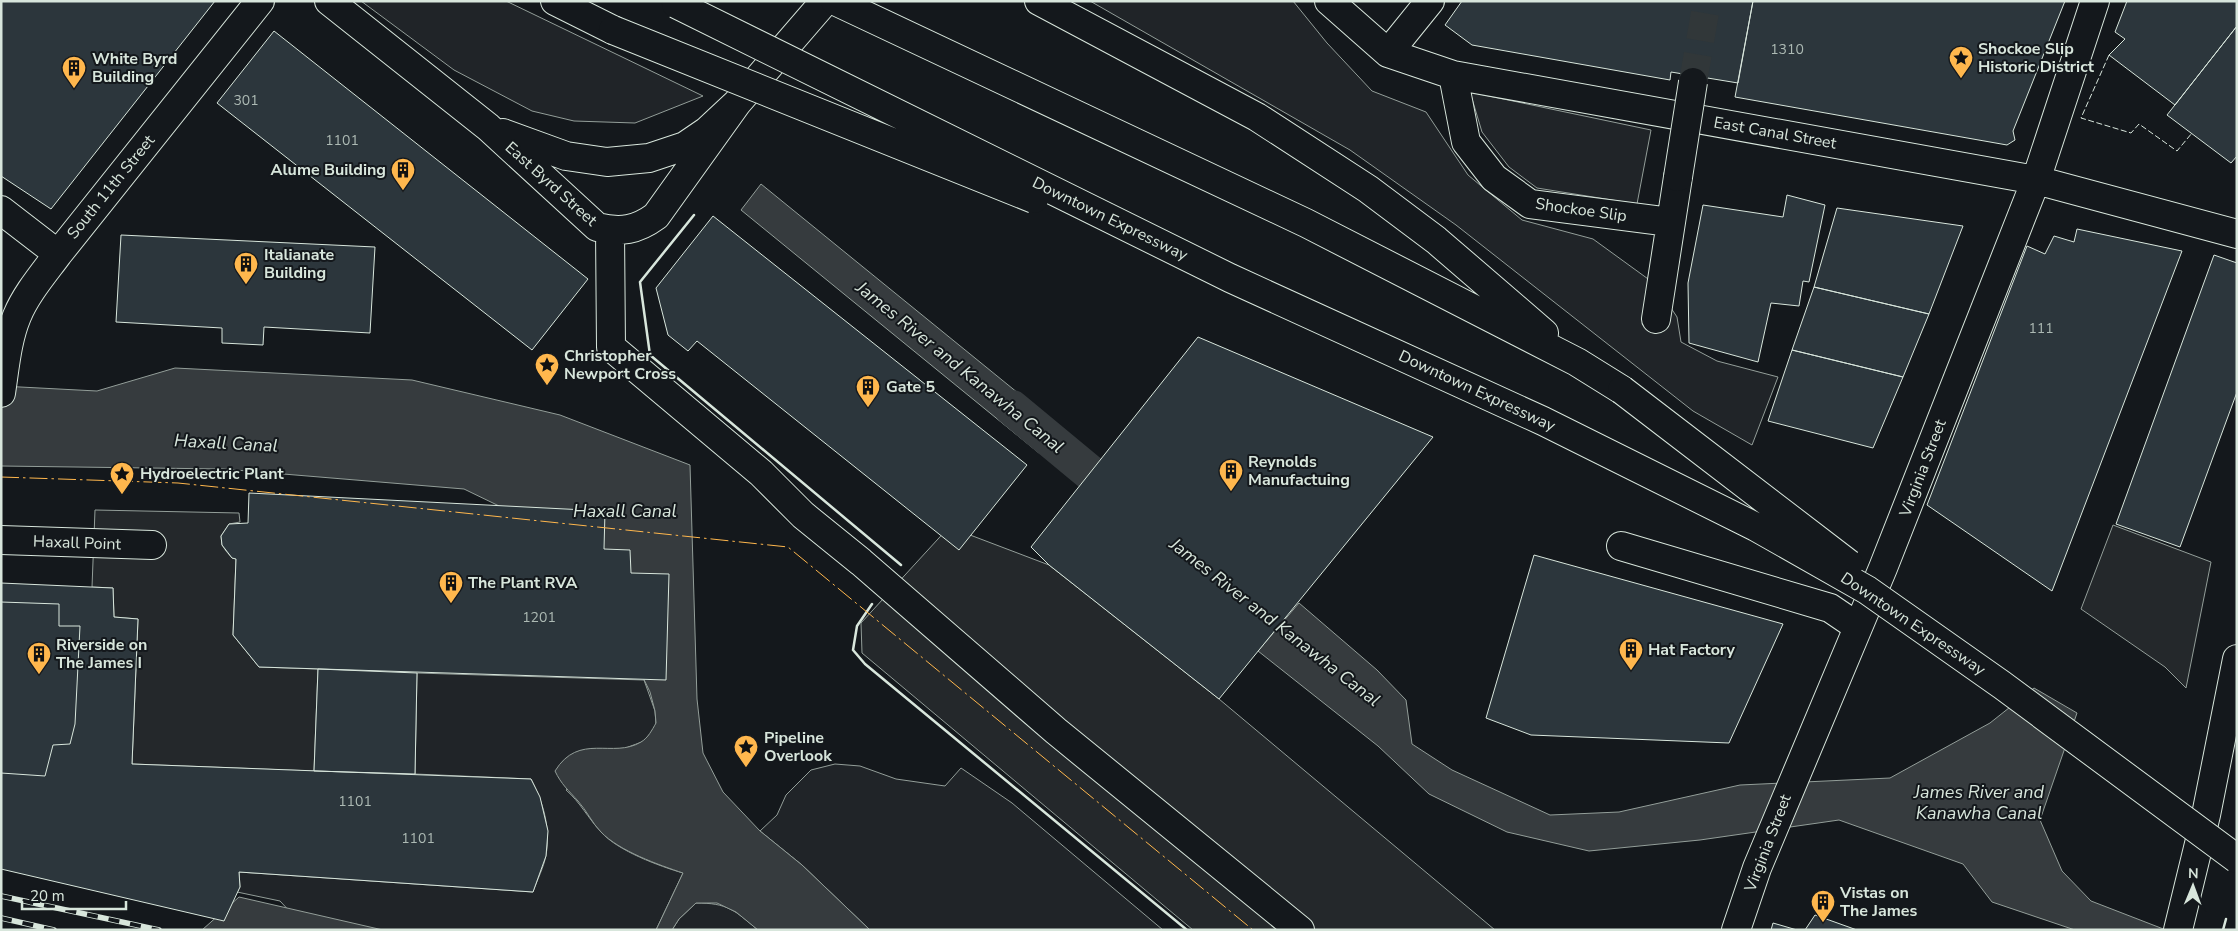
<svg xmlns="http://www.w3.org/2000/svg" width="2238" height="931" font-family="'Nunito Sans',sans-serif">
  <style>
    .green { fill: #202428; stroke: #939e99 }
    .parking { fill: #24282b; stroke: #939e99 }
    .water { fill: #363b3e; stroke: #939e99 }
    .lines { fill: none; stroke-linecap: round; stroke-linejoin: round }
    .canal { stroke: #363b3e; stroke-width: 36 }
    .building { fill: #2c363c; stroke: #d8e6dc }
    .minor-tunnel { stroke: #313739; stroke-width: 28; stroke-dasharray: 28 14; stroke-linecap: butt }
    .minor-casing { stroke: #d8e6dc; stroke-width: 30 }
    .major-casing { stroke: #d8e6dc; stroke-width: 30 }
    .highway-casing { stroke: #d8e6dc; stroke-width: 30 }
    .minor { stroke: #14181c; stroke-width: 28 }
    .major { stroke: #14181c; stroke-width: 28 }
    .highway { stroke: #14181c; stroke-width: 28 }
    .rail-casing { stroke: #d8e6dc; stroke-width: 5.5 }
    .rail { stroke: #14181c; stroke-width: 4; stroke-dasharray: 11; stroke-linecap: butt }
    .minor-bridge-casing { stroke: #d8e6dc; stroke-width: 30; stroke-linecap: butt }
    .highway-bridge-casing { stroke: #d8e6dc; stroke-width: 30; stroke-linecap: butt }
    .minor-bridge { stroke: #14181c; stroke-width: 28 }
    .highway-bridge { stroke: #14181c; stroke-width: 28 }
    .fence { stroke: #d8e6dc; stroke-width: 1; stroke-dasharray: 6 2.5; stroke-linecap: butt }
    .wall { stroke: #d8e6dc; stroke-width: 2.5 }
    .power { stroke: #ffb74d; stroke-width: 1; stroke-dasharray: 18 4 2.5 4; stroke-linecap: butt }
    .labels { text-anchor: middle; dominant-baseline: central; stroke-width: 4; stroke-linejoin: round; paint-order: stroke }
    .number-label { font-size: 14px; fill: #adbab4 }
    .poi-label { font-size: 16px; font-weight: bold; fill: #d8e6dc; stroke: #14181c; text-anchor: start }
    .street-label { font-size: 16px; fill: #d8e6dc; stroke: #14181c }
    .water-label { font-size: 18px; font-style: italic; fill: #d8e6dc; stroke: #14181c }
  </style>
  <rect width="100%" height="100%" fill="#14181c"/>
  <path class="green" d="M361,1H506L703,96L635,123L574,121L532,111L454,70Z
    M1090,1H1293L1327,43L1372,91L1426,112L1468,175L1522,220L1593,239L1655,284L1677,317L1681,342L1717,361L1778,377L1752,445L1693,411L1456,225L1350,150Z
    M1470,92L1651,130L1637,204L1537,188L1509,167L1482,132Z
    M417,673L644,680L655,711L656,724L651,733L642,742L628,747L566,790C580,802 588,818 601,832C618,851 659,866 683,873L656,930H348L295,917L280,901L237,892L240,887L239,872L533,892C537,880 544,867 546,855C551,828 543,802 531,779L415,774Z
    M835,764L860,766L896,779L945,786L961,768L1012,803L1163,930H870L802,865L760,831L777,815L786,795L811,770Z
    M696,903C728,903 734,910 758,930H672L679,919Z"/>
  <path class="parking" d="M95,510L239,513L240,522L229,524L221,536L222,545L226,551L232,558L236,559L233,635L259,667L318,669L314,771L132,764L138,619L114,617L113,588L92,587Z
    M2113,525L2211,562L2186,688L2165,667L2081,609Z
    M949,527L1049,565L1219,699L1495,930H1193L862,653L861,623Z"/>
  <path class="water" d="M761,184L1061,428L1039,453L741,210Z
    M175,368L412,380L560,415L690,465L697,699L703,753L723,792L760,831L802,865L870,930H758L736,912L717,903H696L679,919L672,930H656L683,873C659,865 619,851 601,832C592,823 587,811 578,801C569,791 561,784 555,771C579,732 613,759 641,742C648,738 652,730 656,723L655,711L650,692L596,580L559,535L464,489L223,469L1,466V386L97,391Z
    M1299,603L1377,670L1406,700L1412,744L1452,770L1550,815L1619,812L1740,785L1890,778L1990,723L2034,688L2077,713L2040,820L2062,871L2091,901L2166,930H2075L1992,902L1963,864L1839,820L1700,840L1589,851L1507,832L1429,794L1378,746L1258,651Z
    M239,897L383,930H202Z"/>
  <g class="lines">
    <path class="canal" d="M1012,408L1129,505"/>
  </g>
  <path class="building" d="M1,1H215L51,209L1,176Z
    M1462,1H1753L1738,83L1671,72L1670,80L1472,45L1445,25Z
    M1753,1H2065L2013,131L2015,140L2007,145L1735,97Z
    M2127,1H2237V26L2175,105L2109,55L2125,39L2115,32Z
    M2237,26V156L2231,163L2167,115Z
    M274,31L588,279L532,350L217,103Z
    M1787,195L1825,205L1809,282L1803,281L1799,306L1771,303L1758,362L1689,343L1688,283L1703,205L1783,217Z
    M1837,208L1963,226L1929,314L1814,287Z
    M713,216L1027,465L959,550L697,341L688,351L668,335L656,288Z
    M2077,229L2182,251L2052,591L1927,505L2027,246L2045,254L2054,236L2074,242Z
    M121,235L375,247L370,333L264,327L263,345L222,343V328L116,322Z
    M2214,255L2237,263V392L2180,547L2116,524Z
    M1814,287L1929,314L1903,377L1792,350Z
    M1198,337L1433,437L1219,699L1049,565L1031,547Z
    M1792,350L1903,377L1873,448L1768,421Z
    M249,493L605,511L604,549L630,550L631,573L669,574L666,680L259,667L233,635L236,559L232,558L222,545L221,536L229,524L248,523Z
    M1534,555L1783,624L1729,743L1531,735L1486,718Z
    M1,583L113,588L114,617L138,619L132,764L531,779L540,797L548,831L546,856L533,892L239,872L240,887L224,921L1,869Z
    M1,602L59,604V626H80L75,724L70,744L53,745L45,776L1,773Z
    M318,669L417,673L415,774L314,771Z
    M1815,915L1857,930H1805Z
    M1773,923L1797,930H1771Z"/>
  <g class="lines">
    <path class="minor-tunnel" d="M1693,82L1707,1"/>
    <defs>
      <path id="minor" d="M329,1L488,127L597,227C621,233 637,230 656,216L737,103
        M1329,1L1388,53L1453,75L2036,180L2237,234
        M1388,53L1430,1
        M1453,75L1466,142L1494,178L1530,204L1670,222
        M503,133L566,156L607,162L649,158L685,146L707,131L737,103L825,1
        M1,210L58,254
        M610,230L611,347L761,473L803,515L861,562L1056,731L1300,930
        M1656,319L1678,177
        M1,393C5,367 7,340 17,316C26,294 44,273 58,254L260,1
        M1,540L152,545
        M1621,546L1830,608L1858,627
        M1736,930L1757,868L1883,568L2036,180L2095,1"/>
      <path id="major" d="M2178,930L2206,815L2237,659"/>
      <path id="highway" d="M555,1L613,30
        M835,1L1306,223L1577,362L1622,390
        M1039,1L1257,117L1368,189L1436,240L1544,333"/>
    </defs>
    <use href="#minor" class="minor-casing"/>
    <use href="#major" class="major-casing"/>
    <use href="#highway" class="highway-casing"/>
    <use href="#minor" class="minor"/>
    <use href="#major" class="major"/>
    <use href="#highway" class="highway"/>
    <defs>
      <path id="rail" d="M1,896L159,930
        M1,918L54,930"/>
    </defs>
    <use href="#rail" class="rail-casing"/>
    <use href="#rail" class="rail"/>
    <defs>
      <path id="minor-bridge" d="M1678,177L1693,82"/>
      <path id="highway-bridge" d="M676,4L1230,278L1543,421L1756,527L1867,590L2002,685L2237,859
        M613,30L1034,199
        M1622,390L1849,564"/>
    </defs>
    <use href="#minor-bridge" class="minor-bridge-casing"/>
    <use href="#highway-bridge" class="highway-bridge-casing"/>
    <use href="#minor-bridge" class="minor-bridge"/>
    <use href="#highway-bridge" class="highway-bridge"/>
    <path class="fence" d="M2109,55L2081,118L2131,133L2139,124L2177,151L2192,133"/>
    <path class="wall" d="M694,215L640,282L650,355L901,565
      M872,604L857,626L853,650L865,664L1187,930
      M2223,930L2226,919"/>
    <path class="power" d="M1,477L178,483L788,547L1253,930"/>
  </g>
  <defs>
    <symbol id="sight-pin" viewBox="-11 -11 22 30"><path d="M0 17L-7.5 6A9.5 9.5 0 1 1 7.5 6Z" fill="#ffb74d" stroke="#14181c"/><path d="M0-6L1.8-2.2L6-1.7L2.9 1.2L3.7 5.4L0 3.3L-3.7 5.4L-2.9 1.2L-6-1.7L-1.8-2.2Z" fill="#111"/></symbol>
    <symbol id="building-pin" viewBox="-11 -11 22 30"><path d="M0 17L-7.5 6A9.5 9.5 0 1 1 7.5 6Z" fill="#ffb74d" stroke="#14181c"/><path d="M-4-6H4V6H1V3H-1V6H-4ZM-2.5-4.3h1.7v1.8h-1.7ZM.8-4.3h1.7v1.8H.8ZM-2.5-1h1.7V.8h-1.7ZM.8-1h1.7V.8H.8Z" fill="#111"/></symbol>
  </defs>
  <g fill-rule="evenodd">
    <use href="#sight-pin" x="1947" y="44" width="28" height="38"/>
    <use href="#building-pin" x="60" y="54" width="28" height="38"/>
    <use href="#building-pin" x="389" y="156" width="28" height="38"/>
    <use href="#building-pin" x="232" y="250" width="28" height="38"/>
    <use href="#sight-pin" x="533" y="351" width="28" height="38"/>
    <use href="#building-pin" x="854" y="373" width="28" height="38"/>
    <use href="#building-pin" x="1217" y="457" width="28" height="38"/>
    <use href="#sight-pin" x="108" y="460" width="28" height="38"/>
    <use href="#building-pin" x="437" y="569" width="28" height="38"/>
    <use href="#building-pin" x="1617" y="636" width="28" height="38"/>
    <use href="#building-pin" x="25" y="640" width="28" height="38"/>
    <use href="#sight-pin" x="732" y="733" width="28" height="38"/>
    <use href="#building-pin" x="1809" y="888" width="28" height="38"/>
  </g>
  <g class="labels">
    <g class="number-label">
      <text x="1787" y="49">1310</text>
      <text x="246" y="100">301</text>
      <text x="342" y="140">1101</text>
      <text x="2041" y="328">111</text>
      <text x="539" y="617">1201</text>
      <text x="355" y="801">1101</text>
      <text x="418" y="838">1101</text>
    </g>
    <g class="poi-label">
      <text x="1978" y="49">Shockoe Slip<tspan x="1978" dy="18">Historic District</tspan></text>
      <text x="92" y="59">White Byrd<tspan x="92" dy="18">Building</tspan></text>
      <text x="386" y="170" text-anchor="end">Alume Building</text>
      <text x="264" y="255">Italianate<tspan x="264" dy="18">Building</tspan></text>
      <text x="564" y="356">Christopher<tspan x="564" dy="18">Newport Cross</tspan></text>
      <text x="886" y="387">Gate 5</text>
      <text x="1248" y="462">Reynolds<tspan x="1248" dy="18">Manufactuing</tspan></text>
      <text x="140" y="474">Hydroelectric Plant</text>
      <text x="468" y="583">The Plant RVA</text>
      <text x="56" y="645">Riverside on<tspan x="56" dy="18">The James I</tspan></text>
      <text x="1648" y="650">Hat Factory</text>
      <text x="764" y="738">Pipeline<tspan x="764" dy="18">Overlook</tspan></text>
      <text x="1840" y="893">Vistas on<tspan x="1840" dy="18">The James</tspan></text>
    </g>
    <g class="street-label">
      <text transform="translate(1775 133) rotate(10)">East Canal Street</text>
      <text transform="translate(551 184) rotate(42)">East Byrd Street</text>
      <text transform="translate(111 187) rotate(-51)">South 11th Street</text>
      <text transform="translate(1581 210) rotate(8)">Shockoe Slip</text>
      <text transform="translate(1110 219) rotate(26)">Downtown Expressway</text>
      <text transform="translate(1477 391) rotate(25)">Downtown Expressway</text>
      <text transform="translate(1923 468) rotate(-69)">Virginia Street</text>
      <text transform="translate(77 543) rotate(2)">Haxall Point</text>
      <text transform="translate(1913 624) rotate(34)">Downtown Expressway</text>
      <text transform="translate(1768 843) rotate(-69)">Virginia Street</text>
    </g>
    <g class="water-label">
      <text transform="translate(960 367) rotate(39)">James River and Kanawha Canal</text>
      <text transform="translate(226 443) rotate(3)">Haxall Canal</text>
      <text x="625" y="511">Haxall Canal</text>
      <text transform="translate(1275 622) rotate(38)">James River and Kanawha Canal</text>
      <text x="1979" y="792">James River and<tspan x="1979" dy="21">Kanawha Canal</tspan></text>
    </g>
  </g>
  <rect width="2238" height="931" fill="none" stroke="#d8e6dc" stroke-width="5"/>
  <g transform="translate(2193 886) rotate(1)" stroke="#14181c" stroke-width="4" paint-order="stroke">
  <path d="M0-4L9 19L0 12L-9 19Z" fill="#d8e6dc"/>
  <text y="-8" font-size="14" font-weight="bold" text-anchor="middle" fill="#d8e6dc">N</text>
  </g>
  <path d="M22 901v8h104v-8" fill="none" stroke="#d8e6dc" stroke-width="2.5"/>
  <text x="30" y="901" font-size="15" fill="#d8e6dc" stroke="#14181c" stroke-width="4" paint-order="stroke">20 m</text>
</svg>
